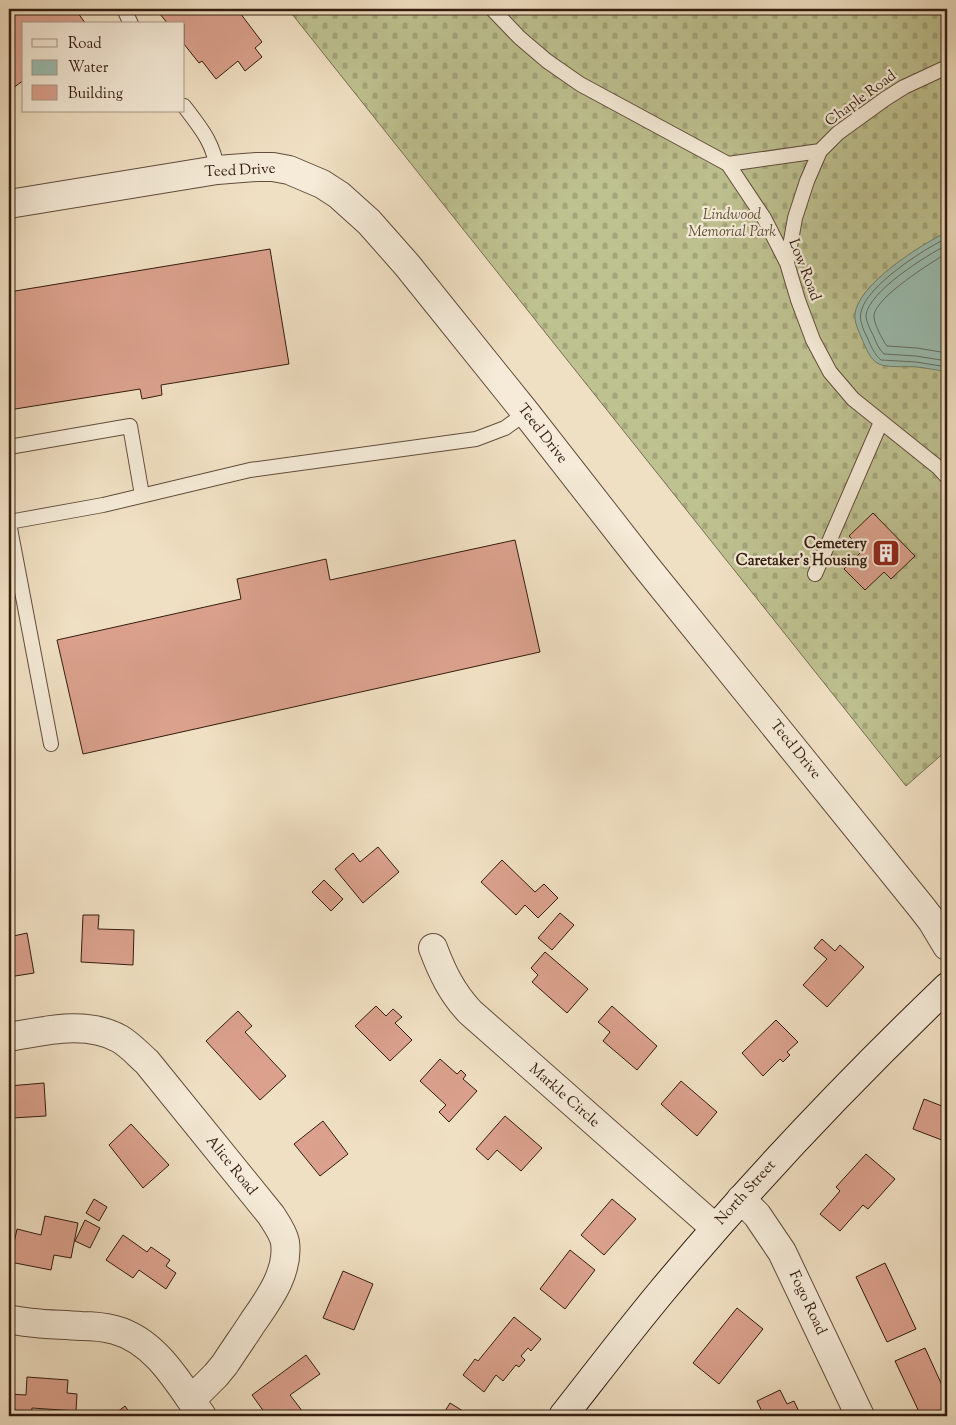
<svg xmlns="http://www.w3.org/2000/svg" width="956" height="1425" font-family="'Sorts Mill Goudy',serif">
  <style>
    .cemetery { fill: url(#cemetery-stones); stroke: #786e50 }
    .water { fill: #9abdb0; stroke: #717d70 }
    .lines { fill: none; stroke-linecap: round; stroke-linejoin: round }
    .shore { stroke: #666c60; stroke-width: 1 }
    .building { fill: #dba18d; stroke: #331c0f }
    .lane-casing { stroke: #624d3c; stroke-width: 16 }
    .street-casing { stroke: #624d3c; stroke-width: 30 }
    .secondary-casing { stroke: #331c0f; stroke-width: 30 }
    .lane { stroke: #f5ebd8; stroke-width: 14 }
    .street { stroke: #f5ebd8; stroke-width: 28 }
    .secondary { stroke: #f5ebd8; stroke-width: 28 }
    .labels { text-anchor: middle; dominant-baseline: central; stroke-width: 4.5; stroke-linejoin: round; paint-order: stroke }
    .street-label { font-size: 15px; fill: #331c0f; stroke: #f5ebd8 }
    .park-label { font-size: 15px; font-style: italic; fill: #5d4e36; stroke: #f5ebd8 }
    .poi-label { font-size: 15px; font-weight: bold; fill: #331c0f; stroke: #f5ebd8; text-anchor: end }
  </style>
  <defs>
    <pattern id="cemetery-stones" width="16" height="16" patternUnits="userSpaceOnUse" patternTransform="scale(1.25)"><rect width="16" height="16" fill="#bec190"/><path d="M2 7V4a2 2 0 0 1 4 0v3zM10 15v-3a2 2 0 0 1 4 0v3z" fill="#a4a57b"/></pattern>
  </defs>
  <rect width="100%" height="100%" fill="#f0e0c3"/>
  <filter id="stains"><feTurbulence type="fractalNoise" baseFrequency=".004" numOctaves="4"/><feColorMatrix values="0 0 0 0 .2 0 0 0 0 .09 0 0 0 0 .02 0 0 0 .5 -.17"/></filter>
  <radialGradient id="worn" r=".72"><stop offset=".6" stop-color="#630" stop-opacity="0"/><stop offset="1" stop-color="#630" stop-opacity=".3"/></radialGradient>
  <path class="cemetery" d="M288,9H947V750L906,786Z"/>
  <path class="water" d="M947,232V372C937,370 927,368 917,367C908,366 887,368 879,364C870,360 866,348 862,339C859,332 854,322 855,314C858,284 922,244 947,232Z"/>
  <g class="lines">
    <path class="shore" d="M947,238C924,249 866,286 861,312C859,320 863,329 867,337C871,346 874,354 881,360L916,362L947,367
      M947,245C927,255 869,291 866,315C866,322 871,331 874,337C876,343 879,349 884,354L916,356L947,361
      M947,253C931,263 877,296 874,315C873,322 883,341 887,346L917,348L947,353"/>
  </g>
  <path class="building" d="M9,9H75L86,24H24V80L9,91Z
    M156,9H237L262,42L255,48L262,57L245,71L238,61L216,79L202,61L199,63L184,44V24H168Z
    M270,249L289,364L161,385L162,395L142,399L140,389L9,410V292Z
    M873,513L915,556L891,579L884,572L865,590L844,569L863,550L849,536Z
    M515,540L540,652L83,754L57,640L241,599L237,579L326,559L330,580Z
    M378,847L399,872L363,903L335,869L353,853L360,862Z
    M502,860L535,892L544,884L558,898L538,918L525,905L516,915L481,882Z
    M324,880L343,899L331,911L312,892Z
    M560,913L574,925L552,950L538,938Z
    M83,915H99L98,929L134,930L133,965L81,962Z
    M27,933L34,973L9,977V937Z
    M822,939L835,951L840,945L864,967L827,1007L803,985L827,959L814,948Z
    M545,952L588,989L567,1013L532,982L538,975L531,968Z
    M376,1006L386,1016L393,1009L402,1017L395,1023L412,1040L390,1061L355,1026Z
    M612,1006L657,1046L637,1070L603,1041L610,1032L598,1022Z
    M238,1011L252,1026L245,1032L286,1076L260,1100L206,1041Z
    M776,1020L798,1042L787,1052L790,1055L783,1062L780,1059L763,1076L742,1053Z
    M440,1059L457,1074L461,1070L466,1075L463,1079L477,1091L449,1122L439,1112L446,1105L420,1081Z
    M681,1081L717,1112L697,1136L661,1104Z
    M44,1083L46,1116L12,1118L13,1135H9V1086Z
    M924,1099L947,1108V1142L913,1129Z
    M505,1116L542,1148L521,1171L497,1150L488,1160L476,1149Z
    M323,1121L348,1154L320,1176L294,1144Z
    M131,1124L169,1165L143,1188L109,1145Z
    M866,1154L895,1179L868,1209L863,1205L840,1231L820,1214L840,1191L836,1187Z
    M94,1199L107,1207L99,1221L86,1213Z
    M612,1199L636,1219L604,1255L581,1235Z
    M45,1216L78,1223L71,1258L54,1255L51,1270L10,1262L17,1229L41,1235Z
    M85,1220L100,1228L90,1248L75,1241Z
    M123,1235L147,1252L151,1247L170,1260L166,1266L176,1273L166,1289L139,1270L133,1278L106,1260Z
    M570,1250L595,1270L565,1309L540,1289Z
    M885,1263L916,1329L887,1342L856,1277Z
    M343,1271L373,1284L354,1330L323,1318Z
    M737,1308L763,1329L719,1384L693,1363Z
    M514,1317L541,1339L531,1351L528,1348L521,1356L525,1360L519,1367L516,1365L503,1381L496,1375L484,1392L463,1375L475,1359L478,1361Z
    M925,1348L947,1396V1416H921L895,1361Z
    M306,1355L320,1374L290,1395L306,1416H267L252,1395Z
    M27,1377L68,1380L67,1393L77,1394L76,1411L32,1408L31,1416H9V1394L26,1395Z
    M780,1390L787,1404L794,1401L801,1416H764L757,1401Z
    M450,1403L471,1416H442Z
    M125,1406L132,1416H112Z"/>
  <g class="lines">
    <defs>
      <path id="lane" d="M124,9L131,24
        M492,9L520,38L547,61L580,84L728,164L764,218L787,263L798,300L813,340L830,372L853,399L939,468L947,477
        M184,106C200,127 214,143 217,170
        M728,164L820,151
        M787,263L795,218L807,181L820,151L838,133L885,99L904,87L947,67
        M9,447L130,426L142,495
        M9,522L103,505L250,470L476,439L505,428L526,413
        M9,523L51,744
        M815,574L881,422"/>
      <path id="street" d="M9,204L217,170L257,167H273L289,170L322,184L339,195L369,222L407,265L526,413L644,564L922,908L932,921L947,946
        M433,948C442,972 452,993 470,1012L715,1228
        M9,1037C45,1031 86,1020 120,1039C130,1045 138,1054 147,1062L271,1215C276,1223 283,1232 285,1242C289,1272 269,1299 253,1322C244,1336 234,1350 225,1364L216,1375L191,1400
        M741,1199L757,1215L782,1252L860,1416
        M9,1319C32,1325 57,1324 81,1326C92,1326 104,1327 115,1330C156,1341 179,1384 202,1416"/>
      <path id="secondary" d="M563,1416C596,1374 628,1332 662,1291C751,1184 847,1083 947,987"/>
    </defs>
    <use href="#lane" class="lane-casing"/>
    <use href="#street" class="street-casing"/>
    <use href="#secondary" class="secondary-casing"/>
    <use href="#lane" class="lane"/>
    <use href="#street" class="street"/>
    <use href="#secondary" class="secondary"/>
  </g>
  <defs>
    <symbol id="building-square" viewBox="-11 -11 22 22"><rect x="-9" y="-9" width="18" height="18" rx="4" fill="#8f2418" stroke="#f5ebd8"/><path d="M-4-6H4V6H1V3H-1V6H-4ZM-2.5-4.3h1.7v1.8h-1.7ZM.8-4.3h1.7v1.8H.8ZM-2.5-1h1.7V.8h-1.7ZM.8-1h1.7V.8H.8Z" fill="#fff"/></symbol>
  </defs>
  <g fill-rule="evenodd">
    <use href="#building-square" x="870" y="537" width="32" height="32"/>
  </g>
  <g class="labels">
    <g class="street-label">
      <text transform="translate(861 99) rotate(-36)">Chaple Road</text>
      <text transform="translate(240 171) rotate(-3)">Teed Drive</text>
      <text transform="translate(804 270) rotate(69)">Low Road</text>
      <text transform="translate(542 434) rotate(52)">Teed Drive</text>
      <text transform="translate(795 750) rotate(51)">Teed Drive</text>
      <text transform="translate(564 1096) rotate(41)">Markle Circle</text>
      <text transform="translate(231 1166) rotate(51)">Alice Road</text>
      <text transform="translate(746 1193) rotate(-48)">North Street</text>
      <text transform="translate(807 1303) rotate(65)">Fogo Road</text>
    </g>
    <g class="park-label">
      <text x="732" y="215">Lindwood<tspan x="732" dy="17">Memorial Park</tspan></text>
    </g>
    <g class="poi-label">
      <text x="867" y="544">Cemetery<tspan x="867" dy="17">Caretaker's Housing</tspan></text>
    </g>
  </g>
  <rect width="956" height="1425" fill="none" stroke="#f0e0c3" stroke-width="30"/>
  <rect x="10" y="10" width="936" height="1405" fill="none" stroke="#331c0f" stroke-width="2.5"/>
  <rect x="15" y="15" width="926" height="1395" fill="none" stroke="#331c0f"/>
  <rect x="22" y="22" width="162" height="90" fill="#f5ebd8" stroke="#a79888"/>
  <rect x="32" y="39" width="25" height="8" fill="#f5ebd8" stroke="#a79888"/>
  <text x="68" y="48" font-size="15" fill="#331c0f">Road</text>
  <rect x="32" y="60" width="25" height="15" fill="#9abdb0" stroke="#a79888"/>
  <text x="68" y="72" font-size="15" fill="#331c0f">Water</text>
  <rect x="32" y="85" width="25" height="15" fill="#dba18d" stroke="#a79888"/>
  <text x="68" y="98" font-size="15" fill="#331c0f">Building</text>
  <rect width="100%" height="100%" filter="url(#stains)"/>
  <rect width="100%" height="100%" fill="url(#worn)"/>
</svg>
